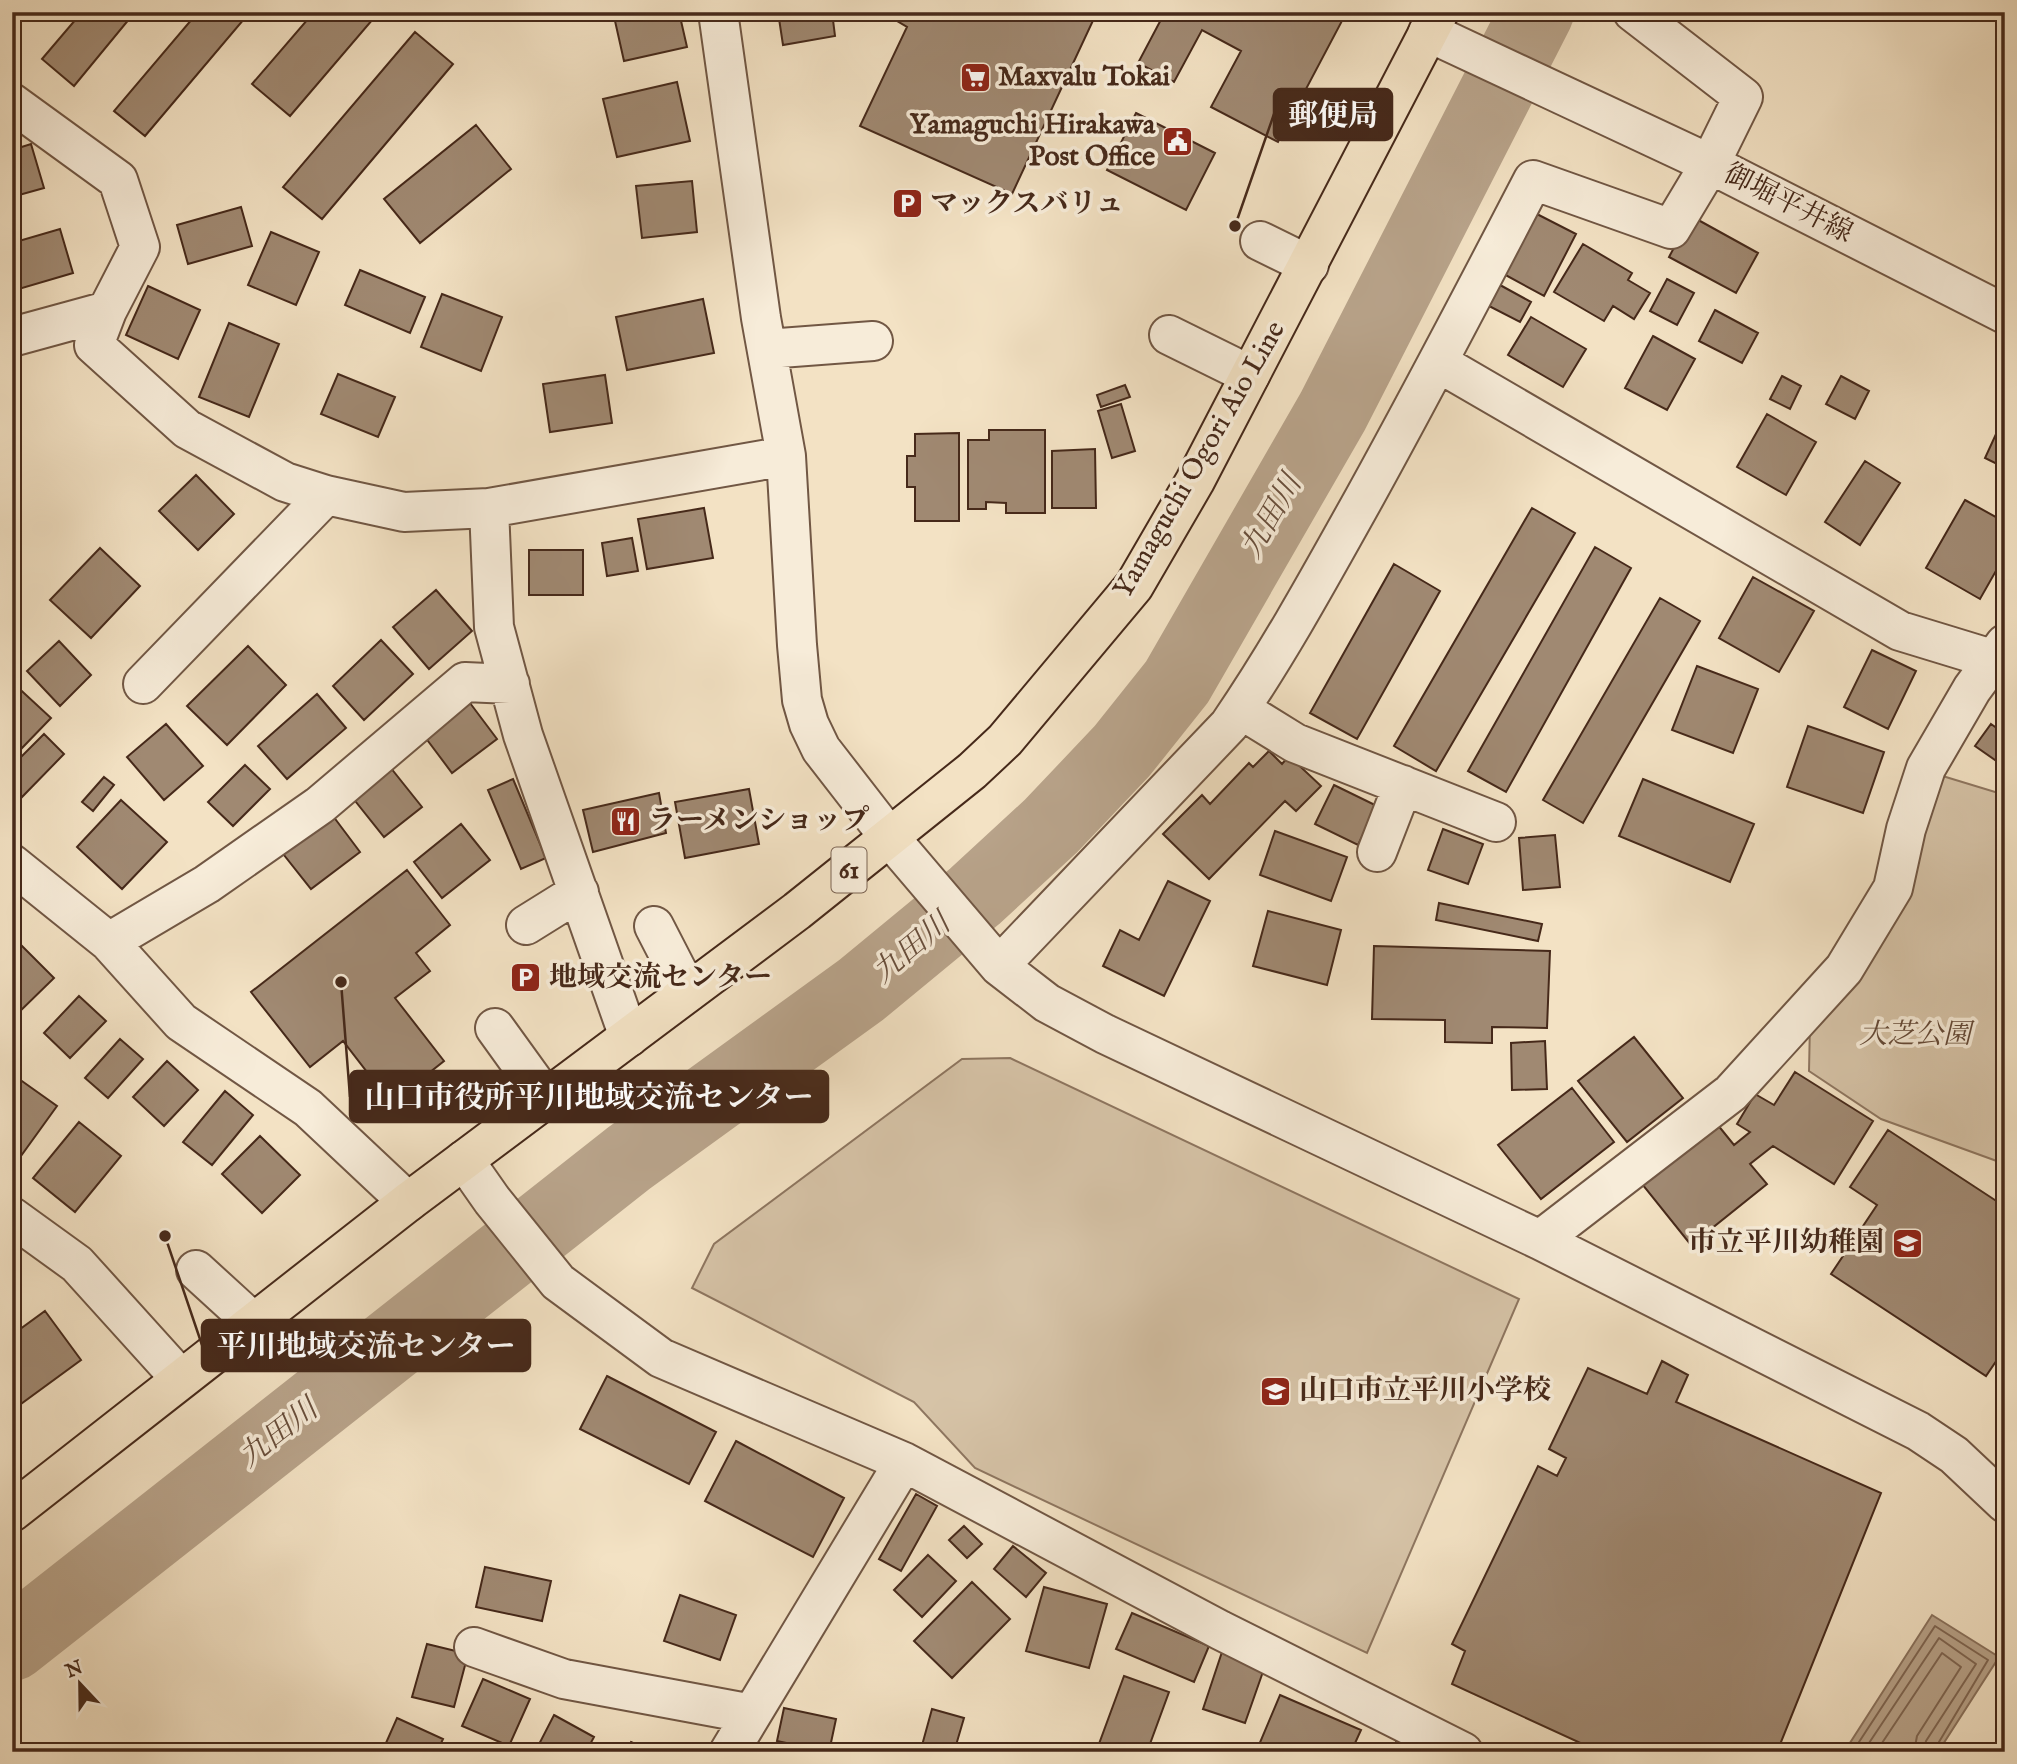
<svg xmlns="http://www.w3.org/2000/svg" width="2017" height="1764" font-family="'IM FELL English','Noto Serif JP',serif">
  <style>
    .green { fill: #d6c3a7; stroke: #8e7660; stroke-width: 2 }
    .water { fill: #b8a38a; stroke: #8a725d; stroke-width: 2 }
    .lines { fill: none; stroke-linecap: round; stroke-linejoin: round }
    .shore { stroke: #7f6652; stroke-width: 2 }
    .river { stroke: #b8a38a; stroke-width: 74 }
    .building { fill: #a08972; stroke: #46291a; stroke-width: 2 }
    .minor-casing { stroke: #715744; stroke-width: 42 }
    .major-casing { stroke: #46291a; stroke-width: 42 }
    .minor { stroke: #f7ecd9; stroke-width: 38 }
    .major { stroke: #f3e2c4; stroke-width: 38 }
    .labels { text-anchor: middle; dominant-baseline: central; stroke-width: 7; stroke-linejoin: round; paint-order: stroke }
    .shield { fill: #f7ecd9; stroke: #7b6453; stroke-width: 2 }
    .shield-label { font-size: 26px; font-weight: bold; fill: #46291a }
    .poi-label { font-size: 28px; font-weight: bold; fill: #46291a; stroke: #f7ecd9; text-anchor: start }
    .street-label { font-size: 28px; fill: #46291a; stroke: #f7ecd9 }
    .park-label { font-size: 28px; font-style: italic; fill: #634836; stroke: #f7ecd9 }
    .water-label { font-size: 30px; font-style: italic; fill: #684e3c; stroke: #f7ecd9 }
    .leader { fill: none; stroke: #46291a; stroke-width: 2.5 }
    .callout-dot { fill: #46291a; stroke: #f7ecd9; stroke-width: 2.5 }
    .callout { fill: #46291a; stroke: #46291a; stroke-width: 2.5 }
    .callout-label { font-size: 30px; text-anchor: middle; font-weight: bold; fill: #fff }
  </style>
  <rect width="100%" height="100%" fill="#f3e2c4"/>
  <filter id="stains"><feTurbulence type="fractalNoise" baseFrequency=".00286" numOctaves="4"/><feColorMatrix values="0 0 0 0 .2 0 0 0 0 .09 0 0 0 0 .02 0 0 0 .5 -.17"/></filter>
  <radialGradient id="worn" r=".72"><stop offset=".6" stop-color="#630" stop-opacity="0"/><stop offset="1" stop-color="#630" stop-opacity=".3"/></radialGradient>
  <path class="green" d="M1936,774L2005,795V1164L1881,1119L1809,1071L1810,1023Z
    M1010,1058L1519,1299L1367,1653L975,1468L914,1402L692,1288L714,1244L962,1059Z"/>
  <path class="water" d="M1932,1615L1999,1657L1938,1752H1857L1848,1746Z"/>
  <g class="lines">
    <path class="shore" d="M1860,1752L1859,1742L1935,1626L1988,1660L1933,1752
      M1869,1752V1743L1939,1638L1976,1664L1926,1741L1924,1752
      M1879,1752L1880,1746L1942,1653L1961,1667L1917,1736L1914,1752"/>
    <path class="river" d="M12,1644L629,1158L861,990L975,896L1051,826L1122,751L1177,682L1333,411L1537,12"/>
  </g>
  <path class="building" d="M12,12H25L12,27Z
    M82,12H135L74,86L42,59Z
    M198,12H250L145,136L114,111Z
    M314,12H379L290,116L252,84Z
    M613,12H679L687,47L624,61Z
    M778,12H832L835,36L783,45Z
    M888,12H1097L1012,194L860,126L907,27L887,15Z
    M1165,12H1330L1343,19L1278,142L1211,107L1241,51L1202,30L1174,82L1138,63Z
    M415,32L453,64L322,219L283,187Z
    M677,82L690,141L617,157L603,99Z
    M1136,113L1215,153L1186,210L1107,170Z
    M476,125L511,169L420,243L384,199Z
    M31,144L44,188L12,197V150Z
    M692,181L697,232L642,238L636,186Z
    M241,207L252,246L188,264L177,225Z
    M1531,211L1576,234L1544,296L1500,272Z
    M1691,216L1758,253L1736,293L1669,257Z
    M60,229L73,273L12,291V243Z
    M271,232L319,252L296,305L248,285Z
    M1583,244L1632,273L1628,280L1650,293L1634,319L1613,306L1604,321L1554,292Z
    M360,270L425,297L410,333L345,305Z
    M1667,279L1694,293L1677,325L1650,311Z
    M1500,285L1531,302L1520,322L1489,306Z
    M148,286L200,310L178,359L126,335Z
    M442,294L502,317L481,371L421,347Z
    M703,299L714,353L627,370L616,317Z
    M1715,310L1758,333L1742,363L1699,341Z
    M1531,317L1586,349L1563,387L1508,355Z
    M229,323L279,344L249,417L199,397Z
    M1653,336L1695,359L1667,410L1625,388Z
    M338,374L395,397L378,437L321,414Z
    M605,375L612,423L550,432L543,384Z
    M1782,376L1801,386L1790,409L1770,399Z
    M1841,376L1869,391L1855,419L1826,404Z
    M1125,385L1130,397L1101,407L1097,395Z
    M1121,404L1135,451L1112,458L1098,411Z
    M1767,414L1816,442L1786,495L1737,467Z
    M2002,421L2005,422V468L1985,458Z
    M989,430H1045V513H1006V503L986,502V509H968V440H989Z
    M959,433V521H915V487H907V456H915V434Z
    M1095,449L1096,508H1052V451Z
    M1865,461L1900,483L1860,545L1825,522Z
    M196,475L234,514L198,550L159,511Z
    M1965,500L2005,522V555L1980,599L1926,568Z
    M704,508L713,558L647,569L638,519Z
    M1532,508L1575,533L1436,771L1394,746Z
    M632,538L638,571L607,576L602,543Z
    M1595,547L1631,568L1506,792L1468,771Z
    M100,548L140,586L91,638L50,600Z
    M529,550H583V595H529Z
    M1394,564L1440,591L1357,739L1310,713Z
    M1753,577L1814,611L1779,672L1719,638Z
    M436,590L472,631L429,669L393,627Z
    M1660,598L1700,621L1583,823L1543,800Z
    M381,640L413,674L364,720L333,686Z
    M59,641L91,675L60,706L27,671Z
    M248,646L286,685L227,745L187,706Z
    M1872,650L1916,671L1888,729L1844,707Z
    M1697,666L1758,689L1733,753L1672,730Z
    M12,682L51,718L22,748L12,739Z
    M317,694L346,728L287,779L258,746Z
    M470,703L497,739L452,773L425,737Z
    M166,724L203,766L164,800L127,757Z
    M1991,724L2005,734V767L1975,746Z
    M1808,726L1884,752L1863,813L1787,787Z
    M44,734L64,754L22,797L12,788V766Z
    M1269,751L1282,764L1289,756L1321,786L1296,811L1285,801L1209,879L1163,834L1202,795L1210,804L1249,763L1253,767Z
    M386,762L422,807L384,837L348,792Z
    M245,765L270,789L233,826L208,802Z
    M104,777L114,785L93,811L82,802Z
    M513,779L546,858L521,869L488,790Z
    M1643,779L1754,824L1730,882L1619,836Z
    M1334,785L1377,806L1358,845L1315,824Z
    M749,789L759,844L685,858L675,802Z
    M659,793L666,833L593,852L583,810Z
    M121,800L167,842L122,889L77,847Z
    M330,812L360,852L311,889L280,850Z
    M461,824L490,860L442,898L414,862Z
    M1443,829L1483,844L1468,884L1428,870Z
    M1275,831L1347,857L1331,901L1260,875Z
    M1555,835L1560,887L1523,890L1519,838Z
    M407,870L450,925L416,953L430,971L395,998L444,1061L391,1103L343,1041L310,1067L251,992Z
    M1168,881L1210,901L1164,996L1103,966L1120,930L1139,940Z
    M1439,903L1542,924L1538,941L1436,920Z
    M1268,911L1341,930L1327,985L1253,966Z
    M21,945L54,978L12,1019V954Z
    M1374,946L1550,951L1547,1028L1492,1027V1043L1445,1042V1020L1372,1019Z
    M79,996L106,1021L70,1058L44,1033Z
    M1634,1037L1683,1098L1627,1142L1578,1081Z
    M120,1039L143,1059L108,1098L85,1078Z
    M1545,1041L1547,1089L1512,1090L1511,1043Z
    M167,1061L198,1090L164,1126L133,1097Z
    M1795,1072L1873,1121L1834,1184L1773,1146L1750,1164L1767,1184L1691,1245L1642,1184L1717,1124L1734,1145L1750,1132L1737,1124L1755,1094L1774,1105Z
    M12,1074L57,1106L13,1167H12Z
    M1572,1088L1614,1142L1541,1199L1498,1145Z
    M225,1091L253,1115L212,1165L183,1142Z
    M79,1122L121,1156L75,1212L33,1178Z
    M1888,1130L2001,1204L2005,1199V1348L1986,1376L1831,1274L1877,1205L1850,1187Z
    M260,1136L300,1175L262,1213L222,1174Z
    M45,1311L81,1360L14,1409L12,1335Z
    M1662,1361L1688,1375L1676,1402L1881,1493L1777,1752H1631L1623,1747L1620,1752H1600L1452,1684L1465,1651L1452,1644L1538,1466L1557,1476L1566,1458L1549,1449L1588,1368L1647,1394Z
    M607,1376L716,1432L689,1484L580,1429Z
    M736,1441L844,1498L813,1557L705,1501Z
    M916,1494L937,1506L901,1571L879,1559Z
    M964,1526L982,1544L967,1558L949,1540Z
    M1013,1546L1046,1573L1026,1597L994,1569Z
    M928,1555L956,1581L922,1617L894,1590Z
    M485,1567L551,1581L542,1621L476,1607Z
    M972,1582L1010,1619L952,1678L914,1641Z
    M1044,1587L1107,1604L1089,1668L1026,1651Z
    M680,1595L736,1615L720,1660L664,1641Z
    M1132,1613L1209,1646L1194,1682L1116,1649Z
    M427,1644L468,1654L454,1707L412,1697Z
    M1222,1652L1265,1666L1245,1723L1203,1709Z
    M1124,1676L1169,1692L1147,1752H1096Z
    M483,1679L530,1699L509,1746L462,1726Z
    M1280,1695L1361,1730L1351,1752H1256Z
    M784,1708L836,1719L829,1752L777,1741Z
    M932,1709L964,1718L954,1752L921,1749Z
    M554,1715L594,1737L586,1752H535Z
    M397,1718L443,1739L437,1752H382Z
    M1404,1726L1433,1752H1405L1394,1746Z
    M631,1742L651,1752H626Z"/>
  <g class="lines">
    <defs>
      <path id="minor" d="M718,12L761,318L786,456L797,645L802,700L809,724L821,749L890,838L999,966L1047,1003L1105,1034L1540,1240L1918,1431L1954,1455L2005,1503
        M1428,32L1710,164L2005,314
        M12,103L118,180L140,247L107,311L94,345L187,429L285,482L326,495L404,512L489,508L494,627L523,735L629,1037
        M1260,241L1309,265
        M1169,335L1250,375
        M12,337L107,311
        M767,349L873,341
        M1439,363L1900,631L1995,660
        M489,508L786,456
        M143,684L326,495
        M1240,709L1295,743L1496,822
        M1377,852L1403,785
        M12,864L109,942L181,1022L308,1108L408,1202
        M526,925L579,892
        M654,926L688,992
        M109,942L207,884L320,805L465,682L510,684
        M999,966L1229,725C1279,652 1320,577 1363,500C1421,395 1477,288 1533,180L1671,229L1710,164L1743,97L1633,12
        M495,1028L547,1100
        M464,1160L492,1200L558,1282L661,1358L904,1462L1220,1630L1463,1752
        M12,1217L77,1264L181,1379
        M1540,1240L1731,1093L1844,969L1893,888L1906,829L1926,768L1972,689L2005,644
        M196,1270L254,1323
        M474,1647L564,1679L752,1714
        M729,1752L904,1462"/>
      <path id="major" d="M12,1512L408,1202L797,911L972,771L1005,740L1134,586L1195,481L1439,12"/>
    </defs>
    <use href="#minor" class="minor-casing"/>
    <use href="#major" class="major-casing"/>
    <use href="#minor" class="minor"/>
    <use href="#major" class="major"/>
  </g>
  <defs>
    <symbol id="supermarket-square" viewBox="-11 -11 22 22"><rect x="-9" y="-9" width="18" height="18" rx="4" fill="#8f2418" stroke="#f7ecd9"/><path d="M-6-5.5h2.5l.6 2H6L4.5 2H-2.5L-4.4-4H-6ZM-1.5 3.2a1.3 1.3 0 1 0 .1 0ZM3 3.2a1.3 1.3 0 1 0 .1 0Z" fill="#fff"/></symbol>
    <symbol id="civic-square" viewBox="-11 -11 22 22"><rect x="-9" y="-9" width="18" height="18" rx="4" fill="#8f2418" stroke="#f7ecd9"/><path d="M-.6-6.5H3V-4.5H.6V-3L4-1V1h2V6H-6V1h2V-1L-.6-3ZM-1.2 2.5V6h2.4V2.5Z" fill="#fff"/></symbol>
    <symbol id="parking-square" viewBox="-11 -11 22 22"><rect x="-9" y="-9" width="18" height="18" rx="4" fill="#8f2418" stroke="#f7ecd9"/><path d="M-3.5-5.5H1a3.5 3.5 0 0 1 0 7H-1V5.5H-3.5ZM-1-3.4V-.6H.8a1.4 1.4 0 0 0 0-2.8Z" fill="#fff"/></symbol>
    <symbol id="restaurant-square" viewBox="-11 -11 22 22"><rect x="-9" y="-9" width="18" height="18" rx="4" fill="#8f2418" stroke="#f7ecd9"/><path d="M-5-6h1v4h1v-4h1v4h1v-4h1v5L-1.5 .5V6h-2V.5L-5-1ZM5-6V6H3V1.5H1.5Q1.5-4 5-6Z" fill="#fff"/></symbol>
    <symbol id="school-square" viewBox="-11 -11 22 22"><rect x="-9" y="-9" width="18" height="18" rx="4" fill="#8f2418" stroke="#f7ecd9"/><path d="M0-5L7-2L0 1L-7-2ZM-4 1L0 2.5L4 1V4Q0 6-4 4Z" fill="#fff"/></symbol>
  </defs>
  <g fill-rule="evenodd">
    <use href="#supermarket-square" x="958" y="60" width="35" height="35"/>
    <use href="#civic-square" x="1160" y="124" width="35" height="35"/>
    <use href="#parking-square" x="890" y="186" width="35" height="35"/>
    <use href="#restaurant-square" x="608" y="804" width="35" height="35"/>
    <use href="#parking-square" x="508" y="960" width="35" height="35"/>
    <use href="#school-square" x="1890" y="1226" width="35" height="35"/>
    <use href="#school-square" x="1258" y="1374" width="35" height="35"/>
  </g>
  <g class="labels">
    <rect class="shield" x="831.5" y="847.5" width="35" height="45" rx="5"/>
    <g class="shield-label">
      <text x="849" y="870">61</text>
    </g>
    <g class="poi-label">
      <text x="998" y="77">Maxvalu Tokai</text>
      <text x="1155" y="125" text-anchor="end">Yamaguchi Hirakawa<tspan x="1155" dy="32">Post Office</tspan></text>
      <text x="930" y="204">マックスバリュ</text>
      <text x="648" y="821">ラーメンショップ</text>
      <text x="549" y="978">地域交流センター</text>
      <text x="1884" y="1243" text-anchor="end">市立平川幼稚園</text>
      <text x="1299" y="1391">山口市立平川小学校</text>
    </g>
    <g class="street-label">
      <text transform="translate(1788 204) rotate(27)">御堀平井線</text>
      <text transform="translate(1200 460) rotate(-60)">Yamaguchi Ogori Aio Line</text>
    </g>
    <g class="park-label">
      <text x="1915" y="1035">大芝公園</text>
    </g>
    <g class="water-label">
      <text transform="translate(1272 517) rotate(-60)">九田川</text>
      <text transform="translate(912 949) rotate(-40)">九田川</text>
      <text transform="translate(279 1434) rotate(-38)">九田川</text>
    </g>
  </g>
  <path class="leader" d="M1235 226L1274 114M341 982L350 1097M165 1236L202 1345"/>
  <g class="callout-dot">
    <circle cx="1235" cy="226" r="7"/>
    <circle cx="341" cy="982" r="7"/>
    <circle cx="165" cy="1236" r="7"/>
  </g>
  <g class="callout">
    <rect x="1274" y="89" width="118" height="51" rx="7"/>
    <rect x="350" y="1071" width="478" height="51" rx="7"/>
    <rect x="202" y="1320" width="328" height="51" rx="7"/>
  </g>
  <g class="callout-label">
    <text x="1333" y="125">郵便局</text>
    <text x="589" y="1107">山口市役所平川地域交流センター</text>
    <text x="366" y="1356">平川地域交流センター</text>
  </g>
  <rect width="2017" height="1764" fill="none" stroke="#f3e2c4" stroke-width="42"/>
  <rect x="14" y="14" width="1989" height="1736" fill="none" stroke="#46291a" stroke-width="3.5"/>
  <rect x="21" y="21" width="1975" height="1722" fill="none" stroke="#46291a" stroke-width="2"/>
  <g transform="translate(80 1684) rotate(338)" stroke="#f7ecd9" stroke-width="5" paint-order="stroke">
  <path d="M0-5L12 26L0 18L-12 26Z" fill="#46291a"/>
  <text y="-10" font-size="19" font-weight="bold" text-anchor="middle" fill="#46291a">N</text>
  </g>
  <rect width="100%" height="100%" filter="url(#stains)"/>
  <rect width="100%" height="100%" fill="url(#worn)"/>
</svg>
